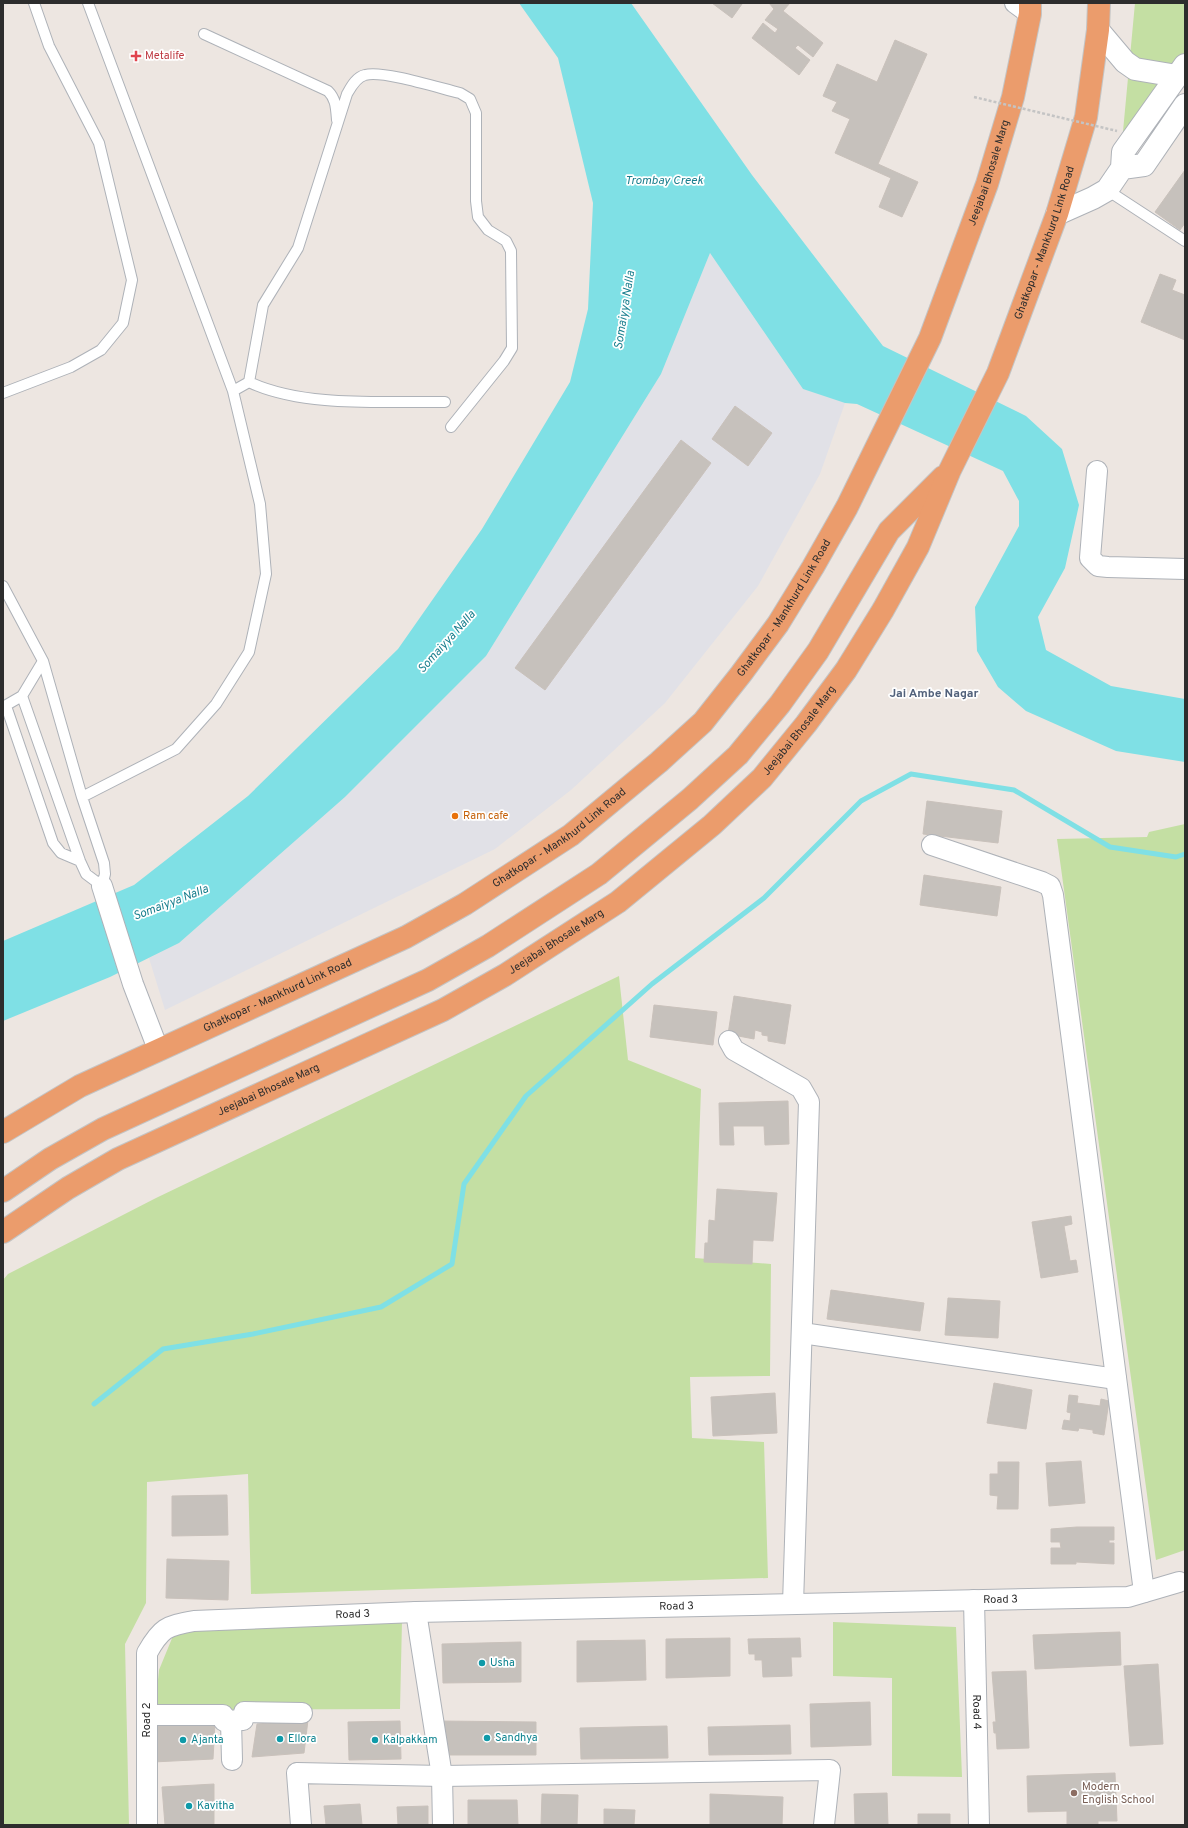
<svg xmlns="http://www.w3.org/2000/svg" width="1188" height="1828" font-family="Overpass,sans-serif">
  <style>
    .industrial { fill: #e1e1e7 }
    .green { fill: #c4dfa3 }
    .water { fill: #7fe0e5 }
    .lines { fill: none; stroke-linecap: round; stroke-linejoin: round }
    .stream { stroke: #7fe0e5; stroke-width: 5 }
    .building { fill: #c6c1bc; stroke: #c9c1bb }
    .service-casing { stroke: #aeb2b8; stroke-width: 12 }
    .minor-casing { stroke: #aeb2b8; stroke-width: 22 }
    .secondary-casing { stroke: #aeb2b8; stroke-width: 24 }
    .trunk-casing { stroke: #c4c4c4; stroke-width: 24 }
    .service { stroke: #fff; stroke-width: 10 }
    .minor { stroke: #fff; stroke-width: 20 }
    .secondary { stroke: #fff; stroke-width: 22 }
    .trunk { stroke: #eb9c6c; stroke-width: 22 }
    .path-bridge { stroke: #c4c4c4; stroke-width: 2.5; stroke-dasharray: 3 2; stroke-linecap: butt }
    .health-dot { fill: #e0444e; stroke: #fff; stroke-width: 1.5 }
    .food-dot { fill: #e8710a; stroke: #fff; stroke-width: 1.5 }
    .culture-dot { fill: #0f9aa8; stroke: #fff; stroke-width: 1.5 }
    .education-dot { fill: #8d6e63; stroke: #fff; stroke-width: 1.5 }
    .labels { text-anchor: middle; dominant-baseline: central; stroke-width: 3.5; stroke-linejoin: round; paint-order: stroke }
    .health-label { font-size: 11px; fill: #be3a42; stroke: #fff; text-anchor: start }
    .street-label { font-size: 11px; fill: #2d2d2d; stroke: #fff }
    .food-label { font-size: 11px; fill: #c56008; stroke: #fff; text-anchor: start }
    .culture-label { font-size: 11px; fill: #0d838f; stroke: #fff; text-anchor: start }
    .education-label { font-size: 11px; fill: #785e54; stroke: #fff; text-anchor: start }
    .water-label { font-size: 12px; font-style: italic; fill: #1a7f8e; stroke: #fff }
    .neighbourhood-label { font-size: 12px; font-weight: bold; fill: #51617b; stroke: #fff }
  </style>
  <rect width="100%" height="100%" fill="#ede6e1"/>
  <path class="industrial" d="M710,253L803,389L845,403L820,474L758,586L665,703L571,790L495,849L165,1010L149,958L179,943L345,797L486,656L661,374Z"/>
  <path class="green" d="M1135,3H1185V71L1122,142Z
    M1185,824V1550L1156,1560L1057,839L1147,837L1149,832Z
    M619,976L628,1060L701,1089L695,1258L771,1264L770,1376L690,1377L692,1438L764,1442L768,1578L251,1594L248,1474L147,1482L146,1603L125,1644L129,1825H3V1280L8,1274L156,1198Z
    M402,1621L400,1709L155,1710L159,1670L175,1631Z
    M833,1622L956,1627L962,1777L892,1776V1678L833,1676Z"/>
  <path class="water" d="M519,3H631L752,175L883,346L1026,416L1062,449L1079,505L1065,568L1038,617L1046,650L1111,686L1185,699V762L1116,751L1026,711L998,687L977,651L975,607L1019,526V501L1003,471L857,404L845,403L803,389L710,253L661,374L486,656L345,797L179,943L110,977L3,1021V941L134,885L248,796L398,649L482,529L570,382L588,309L593,203L558,58Z"/>
  <g class="lines">
    <path class="stream" d="M94,1404L163,1349L253,1334L381,1307L452,1264L464,1184L526,1096L652,984L764,898L861,801L911,774L1014,790L1110,847L1176,857L1185,854"/>
  </g>
  <path class="building" d="M712,3H741L742,4L732,18Z
    M769,3H790L783,11L823,43L813,57L798,45L795,48L810,60L799,75L752,38L763,23L775,33L778,29L765,20L774,9Z
    M895,40L927,54L878,164L918,182L902,217L879,207L891,178L835,153L850,119L832,111L837,102L823,96L837,64L877,82Z
    M1185,170V223L1180,230L1155,212Z
    M1160,274L1176,280L1172,290L1185,295V340L1141,322Z
    M735,406L772,433L748,466L712,439Z
    M681,440L711,463L545,690L515,668Z
    M927,801L1002,811L998,843L923,834Z
    M924,875L1001,887L997,916L920,905Z
    M734,996L791,1005L785,1044L768,1041V1036L762,1035V1032L755,1030L754,1039L728,1034Z
    M654,1005L717,1012L713,1045L650,1037Z
    M788,1101L789,1144L765,1145L764,1126H733L734,1145H720L719,1103Z
    M717,1189L777,1193L773,1241L753,1240L752,1264L704,1262L705,1243H708L709,1220L715,1221Z
    M1071,1216L1072,1224L1064,1226L1070,1261L1076,1260L1078,1272L1041,1278L1032,1222Z
    M831,1290L924,1303L920,1331L827,1319Z
    M948,1298L1000,1301L998,1338L945,1335Z
    M994,1383L1032,1390L1026,1429L987,1423Z
    M775,1393L777,1433L713,1436L711,1397Z
    M1069,1395L1078,1396L1077,1403L1100,1406L1101,1399L1109,1401L1104,1435L1093,1433V1430L1079,1428L1078,1431L1062,1429L1064,1420L1070,1421L1071,1413L1067,1412Z
    M1081,1461L1085,1503L1049,1506L1046,1463Z
    M998,1462H1019L1018,1509H997L998,1496L990,1495V1474H998Z
    M227,1495L228,1535L172,1536V1496Z
    M1077,1527H1114V1540H1109V1543H1114V1564L1076,1562V1564H1051V1548H1061L1060,1542H1051V1529Z
    M167,1559L229,1561L228,1600L166,1598Z
    M1120,1632L1121,1665L1035,1669L1033,1635Z
    M730,1638V1676L666,1678V1639Z
    M800,1638L801,1657H791L792,1676L763,1677L762,1660H755V1654H749L748,1639Z
    M645,1640L646,1680L577,1682V1641Z
    M521,1642V1682L443,1683L442,1644Z
    M1158,1664L1163,1744L1130,1746L1124,1666Z
    M1026,1671L1029,1748L997,1749L996,1733H994L993,1722H996L992,1672Z
    M870,1702L871,1745L811,1747L810,1704Z
    M153,1719L215,1722L213,1759L153,1762Z
    M308,1720L304,1753L252,1757L257,1724Z
    M400,1721L401,1759L349,1760L348,1722Z
    M439,1721L536,1722V1755H439Z
    M790,1725L791,1754L709,1755L708,1727Z
    M667,1726L668,1758L581,1759L580,1728Z
    M1115,1773L1117,1821H1098V1824L1067,1825V1811L1028,1812L1027,1776Z
    M214,1784V1825H165L162,1787Z
    M887,1793L888,1825H855L854,1794Z
    M542,1794L578,1795L577,1825H541Z
    M710,1794L783,1797L782,1825H710Z
    M468,1800H517L518,1825H468Z
    M360,1804L362,1825H326L324,1806Z
    M428,1806V1825H398L397,1807Z
    M604,1809L635,1810L634,1825H604Z
    M918,1814H950V1825H918Z"/>
  <g class="lines">
    <defs>
      <path id="service" d="M204,34L328,91C336,99 336,108 337,120
        M1107,190L1185,241
        M249,382L263,305L298,248L347,94C351,87 356,77 365,75C383,70 439,88 460,93L470,99L476,113V201L478,217L488,230L506,241L511,251L512,348L504,361L451,427
        M233,391L249,382C304,408 385,401 445,402
        M3,393L71,367L101,350L123,323L132,280L99,143L49,46L34,3
        M3,586L43,661L82,797L104,863L105,874L102,886L86,874L80,861L22,696
        M6,706L53,843L61,853L80,861
        M3,707L22,696L43,661
        M82,797L176,749L216,704L249,652L266,574L260,504L233,391L88,3"/>
      <g id="minor">
        <path d="M1015,3L1030,14"/>
        <path d="M1097,471L1090,558L1098,566L1108,567L1185,569"/>
        <path d="M932,845L1042,882L1050,886L1053,895L1144,1592"/>
        <path d="M102,886L133,984L158,1049"/>
        <path d="M729,1041L734,1050L801,1088L809,1102L793,1604"/>
        <path d="M802,1333L1116,1379"/>
        <path id="s1" d="M974,1600L979,1825"/>
        <path d="M416,1612L442,1776L443,1825"/>
        <path d="M147,1715H223L224,1721L243,1720L244,1712L302,1713"/>
        <path d="M231,1721L232,1760"/>
        <path id="s2" d="M147,1825V1653C161,1628 166,1626 194,1621L416,1612L1128,1597L1179,1582"/>
        <path d="M301,1825L297,1773L442,1776L830,1770L824,1825"/>
      </g>
      <path id="secondary" d="M1098,30L1125,62L1135,69L1177,76
        M1122,168L1123,152L1185,65
        M1122,168L1144,165L1185,105
        M1057,214L1093,198L1107,190L1122,168"/>
      <g id="trunk">
        <path id="s3" d="M3,1132L80,1086L406,937L465,904L571,835L659,762L703,722L741,674L778,624L813,567L847,507L930,338L987,184L1013,97L1030,14V3"/>
        <path d="M3,1191L50,1159L103,1129L428,980L488,946L599,874L690,799L738,755L780,704L818,651L889,531L943,477"/>
        <path id="s4" d="M3,1232L68,1188L118,1159L443,1010L505,975L618,902L712,825L762,778L806,724L846,670L883,610L918,547L950,470L998,373L1057,214L1086,117L1098,30L1099,3"/>
      </g>
    </defs>
    <use href="#service" class="service-casing"/>
    <use href="#minor" class="minor-casing"/>
    <use href="#secondary" class="secondary-casing"/>
    <use href="#trunk" class="trunk-casing"/>
    <use href="#service" class="service"/>
    <use href="#minor" class="minor"/>
    <use href="#secondary" class="secondary"/>
    <use href="#trunk" class="trunk"/>
    <path class="path-bridge" d="M974,97L1117,131"/>
  </g>
  <path class="health-dot" d="M134 50h4v4h4v4h-4v4h-4v-4h-4v-4h4z"/>
  <circle class="food-dot" cx="455" cy="816" r="4"/>
  <g class="culture-dot">
    <circle cx="482" cy="1663" r="4"/>
    <circle cx="487" cy="1738" r="4"/>
    <circle cx="280" cy="1739" r="4"/>
    <circle cx="183" cy="1740" r="4"/>
    <circle cx="375" cy="1740" r="4"/>
    <circle cx="189" cy="1806" r="4"/>
  </g>
  <circle class="education-dot" cx="1074" cy="1793" r="4"/>
  <g class="labels">
    <g class="health-label">
      <text x="145" y="56">Metalife</text>
    </g>
    <g class="street-label">
      <text stroke="none"><textPath href="#s3" startOffset="1439">Jeejabai Bhosale Marg</textPath></text>
      <text stroke="none"><textPath href="#s4" startOffset="1499">Ghatkopar - Mankhurd Link Road</textPath></text>
      <text stroke="none"><textPath href="#s3" startOffset="956">Ghatkopar - Mankhurd Link Road</textPath></text>
      <text stroke="none"><textPath href="#s4" startOffset="950">Jeejabai Bhosale Marg</textPath></text>
      <text stroke="none"><textPath href="#s3" startOffset="631">Ghatkopar - Mankhurd Link Road</textPath></text>
      <text stroke="none"><textPath href="#s4" startOffset="626">Jeejabai Bhosale Marg</textPath></text>
      <text stroke="none"><textPath href="#s3" startOffset="307">Ghatkopar - Mankhurd Link Road</textPath></text>
      <text stroke="none"><textPath href="#s4" startOffset="302">Jeejabai Bhosale Marg</textPath></text>
      <text stroke="none"><textPath href="#s2" startOffset="1039">Road 3</textPath></text>
      <text stroke="none"><textPath href="#s2" startOffset="715">Road 3</textPath></text>
      <text stroke="none"><textPath href="#s2" startOffset="391">Road 3</textPath></text>
      <text stroke="none"><textPath href="#s1" startOffset="112">Road 4</textPath></text>
      <text transform="translate(147 1720) rotate(-90)">Road 2</text>
    </g>
    <g class="food-label">
      <text x="463" y="816">Ram cafe</text>
    </g>
    <g class="culture-label">
      <text x="490" y="1663">Usha</text>
      <text x="495" y="1738">Sandhya</text>
      <text x="288" y="1739">Ellora</text>
      <text x="191" y="1740">Ajanta</text>
      <text x="383" y="1740">Kalpakkam</text>
      <text x="197" y="1806">Kavitha</text>
    </g>
    <g class="education-label">
      <text x="1082" y="1787">Modern<tspan x="1082" dy="13">English School</tspan></text>
    </g>
    <g class="water-label">
      <text x="664" y="181">Trombay Creek</text>
      <text transform="translate(625 310) rotate(-81)">Somaiyya Nalla</text>
      <text transform="translate(447 642) rotate(-48)">Somaiyya Nalla</text>
      <text transform="translate(171 903) rotate(-21)">Somaiyya Nalla</text>
    </g>
    <g class="neighbourhood-label">
      <text x="934" y="694">Jai Ambe Nagar</text>
    </g>
  </g>
  <rect width="1188" height="1828" fill="none" stroke="#2d2d2d" stroke-width="8"/>
</svg>
